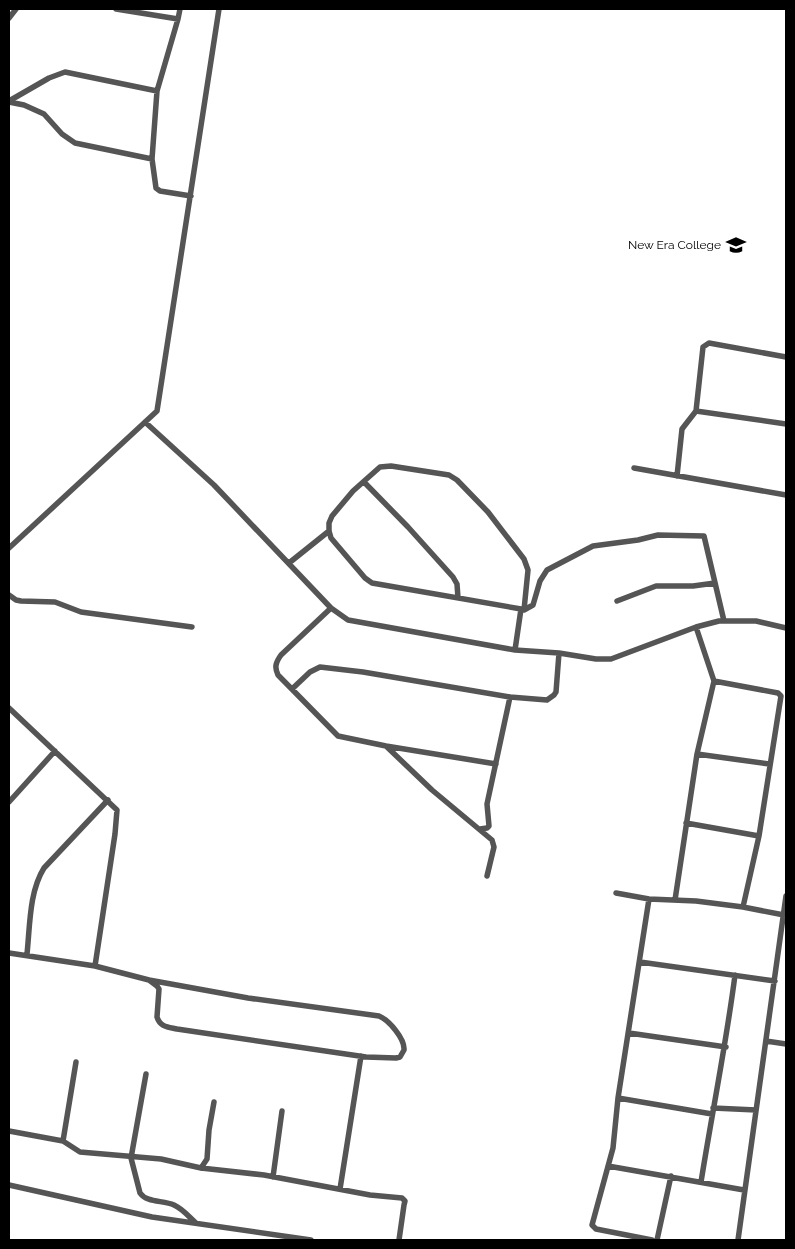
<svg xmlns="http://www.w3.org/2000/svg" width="795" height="1249" font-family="Raleway,sans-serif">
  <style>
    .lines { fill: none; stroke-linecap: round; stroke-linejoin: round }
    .minor { stroke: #555; stroke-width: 5.5 }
    .labels { text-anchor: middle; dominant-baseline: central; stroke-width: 4.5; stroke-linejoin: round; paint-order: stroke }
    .poi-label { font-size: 12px; fill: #000; stroke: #fff; text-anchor: end }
  </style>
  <rect width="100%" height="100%" fill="#fff"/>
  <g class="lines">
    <path class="minor" d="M116,9L178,19
      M180,9L178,19L157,91L152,159L156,188L160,191L191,196
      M9,18L16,9
      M9,101L49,78L65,72L157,91
      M9,102L24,105L44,114L62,134L75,143L152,159
      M696,411L786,424
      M145,422L214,485L331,608L348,620L515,650L559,653L596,659H611L696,627L719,621H756L786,628
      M634,468L786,495
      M677,476L682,429L696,411L703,347L709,343L786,357
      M364,482L408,527L453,577L457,584L458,598
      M9,548L157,411L219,9
      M289,563L329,531
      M9,595L16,600L21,601L55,602L81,612L192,627
      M617,601L656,586H693L715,583
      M331,608L281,655C276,662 274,667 278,675L338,736L386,746L496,764
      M521,609L372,583L365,578L331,538L329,531V523L332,516L353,491L380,467L391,466L449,475L457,480L488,512L524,559L528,570L524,610
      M515,650L521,609L524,610L533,605L540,581L547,570L593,546L638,540L658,535L704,536L724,621
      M714,681L778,693L781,696L759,836L743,907
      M292,689L310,672L320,667L363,672L510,697L547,700L554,695L556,692L559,653
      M9,708L117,810L115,834L95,966
      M387,747L432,790L492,840L494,847L487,876
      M697,754L769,764
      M9,802L55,751
      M686,823L759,836
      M480,829L487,828L489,826L487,804L510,697
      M616,893L649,899L696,901L743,907L784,915
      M649,899L618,1098L613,1148L592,1225L596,1229L652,1240
      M675,900L697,754L714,681L696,627
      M9,953L95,966L149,980L157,986L159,989L157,1017C160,1027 168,1027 177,1029L366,1057L396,1058L400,1057L404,1050C405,1039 389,1020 379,1016L248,998L149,980
      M27,954C30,926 29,892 44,868L108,800
      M640,962L775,981
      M629,1033L726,1047
      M766,1041L786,1044
      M146,1074L131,1158L140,1193C147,1203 163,1200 174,1205C183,1209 189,1217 196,1223
      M618,1098L712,1114
      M713,1108L756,1110
      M9,1131L63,1141L80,1152L161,1159L201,1168L264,1175L370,1195L402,1198L405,1201L404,1205L399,1240
      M63,1141L76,1062
      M608,1166L744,1190
      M201,1168L207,1159L209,1130L214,1102
      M273,1177L282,1111
      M701,1182C712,1113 726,1045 735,975
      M9,1185L152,1217L311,1240
      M340,1189L361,1056
      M657,1240L671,1176
      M738,1240L786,896"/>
  </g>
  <defs>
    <symbol id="school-bare" viewBox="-9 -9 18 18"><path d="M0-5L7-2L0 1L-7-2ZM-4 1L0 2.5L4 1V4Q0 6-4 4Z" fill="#000" stroke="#fff" stroke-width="2.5" paint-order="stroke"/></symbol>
  </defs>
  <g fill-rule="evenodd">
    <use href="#school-bare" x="722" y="231" width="28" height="28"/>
  </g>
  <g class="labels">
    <g class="poi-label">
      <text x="721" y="245">New Era College</text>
    </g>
  </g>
  <rect width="795" height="1249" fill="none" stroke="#000000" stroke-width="20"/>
</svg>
